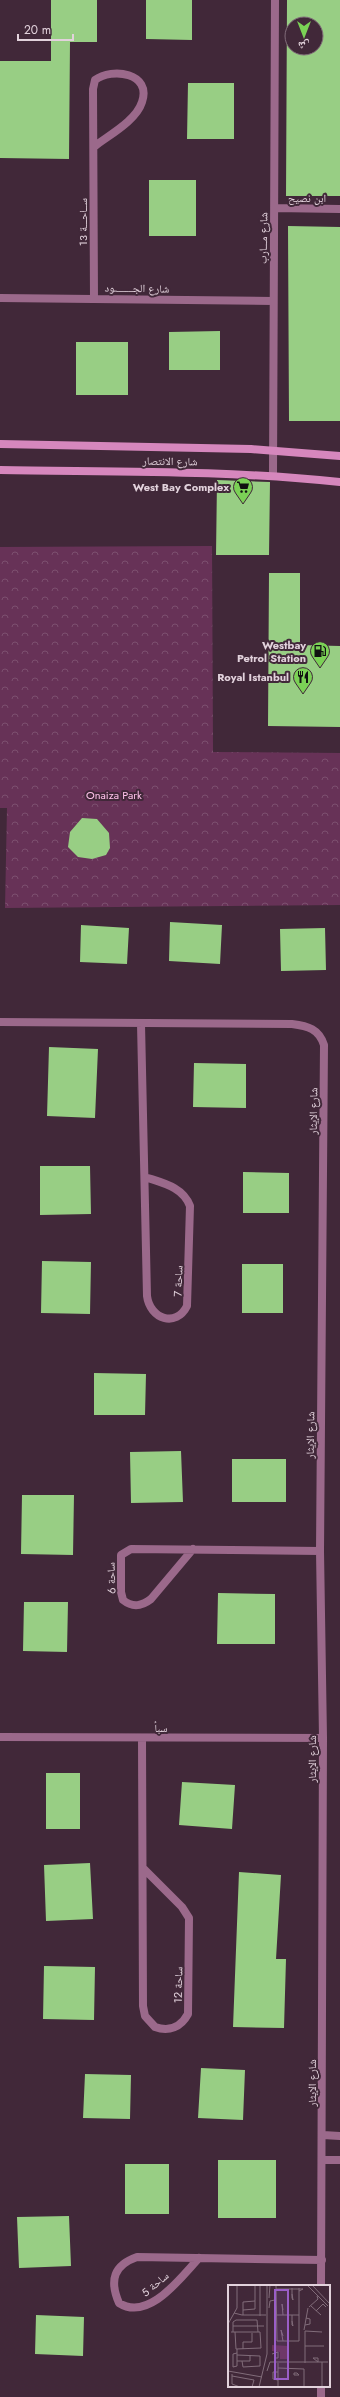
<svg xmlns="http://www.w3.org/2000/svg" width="340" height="2397" font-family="Jost,'Noto Naskh Arabic',sans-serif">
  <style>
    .park { fill: url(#park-crowns) }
    .building { fill: #98ce84; fill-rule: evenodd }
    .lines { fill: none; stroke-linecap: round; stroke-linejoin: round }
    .street { stroke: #9b698b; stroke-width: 8 }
    .secondary { stroke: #d687bd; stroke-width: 8 }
    .labels { text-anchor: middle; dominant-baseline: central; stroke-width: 4; stroke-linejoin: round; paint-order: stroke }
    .street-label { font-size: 11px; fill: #e2d2dc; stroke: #412839 }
    .poi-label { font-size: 11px; font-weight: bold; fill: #e2d2dc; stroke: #412839; text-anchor: end }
    .park-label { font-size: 11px; fill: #fec1e9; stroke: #412839 }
    .inset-road { fill: none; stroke: #816c7a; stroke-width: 1 }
    .view { fill: #9a5ec8; fill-opacity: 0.15; stroke: #9a5ec8; stroke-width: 2 }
    .inset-edge { fill: none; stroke: #e2d2dc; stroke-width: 2 }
  </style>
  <defs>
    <pattern id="park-crowns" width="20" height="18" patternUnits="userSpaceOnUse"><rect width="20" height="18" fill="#673257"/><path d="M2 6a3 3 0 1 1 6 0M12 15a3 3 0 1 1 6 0" fill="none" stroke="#7c4f6f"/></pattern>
  </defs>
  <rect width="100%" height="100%" fill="#412839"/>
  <path class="park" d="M212,546L213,752L340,753V905L5,908L7,808H0V547Z"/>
  <path class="building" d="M51,0H97V42H70L69,159L0,158V61H51Z
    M146,0H192V40L146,39Z
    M287,0H340V196H286ZM292,24H316V48H292Z
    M188,83H234V139H187Z
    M149,180H196V236H149Z
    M288,226L340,227V421H289Z
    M220,331V370H169V332Z
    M76,342H128V395H76Z
    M217,480L270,482L269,555H216Z
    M269,573H300V645L340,646V727L268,726Z
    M82,818L97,819L109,833L110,848L106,855L92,859L78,857L68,847L70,832Z
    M170,922L222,925L220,964L169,961Z
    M81,925L129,928L127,964L80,962Z
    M325,928L326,970L281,971L280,929Z
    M49,1047L98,1049L95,1118L47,1116Z
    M194,1063L246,1064V1108L193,1107Z
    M40,1166H90L91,1214L40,1215Z
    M243,1172L289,1173V1213H243Z
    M42,1261L91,1262L90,1314L41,1313Z
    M242,1264H283V1313H242Z
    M94,1373L146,1374L145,1415H94Z
    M181,1451L183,1502L131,1503L130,1452Z
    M232,1459H286V1502H232Z
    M22,1495H74L73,1555L21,1554Z
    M218,1593L275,1594V1644H217Z
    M24,1602H68L67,1652L23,1651Z
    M46,1773H80V1829H46Z
    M182,1782L235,1785L232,1829L179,1825Z
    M90,1863L93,1919L46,1921L44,1865Z
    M239,1872L281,1875L276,1959H286L284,2028L233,2027Z
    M44,1966L95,1967L94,2020L43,2019Z
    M201,2068L245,2070L243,2120L198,2118Z
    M85,2074L131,2075L130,2119L83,2118Z
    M218,2160H276V2218H218Z
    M125,2164H169V2214H125Z
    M69,2216L71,2266L19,2268L17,2217Z
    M36,2315L84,2317L83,2356L35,2354Z"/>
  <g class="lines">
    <path class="street" d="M275,208L340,209
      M0,298L273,301
      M94,299L93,89L95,80C112,67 152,73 142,102C136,121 109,135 95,146
      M273,475L275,0
      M0,1022L292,1024C308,1026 319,1029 324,1045L320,1551L323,1738L321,2286
      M141,1024L147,1296C150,1319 176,1328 187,1306L190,1206C183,1187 163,1183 145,1177
      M193,1549L151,1599C142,1606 133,1608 123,1600L121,1592V1555L131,1549L320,1551
      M0,1737L323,1738
      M142,1739L143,2006L145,2016L155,2027C169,2032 181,2027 188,2014L189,1918L182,1907L144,1869
      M323,2135L340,2136
      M322,2160H340
      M199,2258C181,2277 149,2322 119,2303C109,2280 114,2265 137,2257L322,2260
      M321,2397V2386"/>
    <path class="secondary" d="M0,444L251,449L340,456
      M0,470C114,472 227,470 340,482"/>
  </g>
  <defs>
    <symbol id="supermarket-pin" viewBox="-11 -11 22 30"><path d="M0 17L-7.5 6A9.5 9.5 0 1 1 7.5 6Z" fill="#7bd156" stroke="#412839"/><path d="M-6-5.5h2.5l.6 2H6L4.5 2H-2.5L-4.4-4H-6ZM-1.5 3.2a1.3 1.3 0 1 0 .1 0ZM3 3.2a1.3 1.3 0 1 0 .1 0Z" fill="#111"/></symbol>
    <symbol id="fuel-pin" viewBox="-11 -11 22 30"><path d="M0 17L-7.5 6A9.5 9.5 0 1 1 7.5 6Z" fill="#7bd156" stroke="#412839"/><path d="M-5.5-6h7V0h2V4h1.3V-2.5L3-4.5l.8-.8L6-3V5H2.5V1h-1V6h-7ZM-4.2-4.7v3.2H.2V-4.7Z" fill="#111"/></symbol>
    <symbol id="restaurant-pin" viewBox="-11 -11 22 30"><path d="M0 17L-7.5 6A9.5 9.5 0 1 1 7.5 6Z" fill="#7bd156" stroke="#412839"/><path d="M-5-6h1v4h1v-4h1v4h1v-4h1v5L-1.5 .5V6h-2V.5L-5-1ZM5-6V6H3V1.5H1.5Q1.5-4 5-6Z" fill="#111"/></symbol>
  </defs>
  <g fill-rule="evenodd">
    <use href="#supermarket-pin" x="232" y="476" width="22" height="30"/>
    <use href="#fuel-pin" x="309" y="640" width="22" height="30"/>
    <use href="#restaurant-pin" x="292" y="666" width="22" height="30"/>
  </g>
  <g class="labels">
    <g class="street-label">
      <text x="307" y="198">ابن نصيح</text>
      <text transform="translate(83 222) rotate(-90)">ســاحـــة 13</text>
      <text transform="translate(263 238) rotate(-89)">شارع مـــارب</text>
      <text transform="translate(137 288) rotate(1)">شارع الجــــــــود</text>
      <text transform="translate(170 461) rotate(1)">شارع الانتصار</text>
      <text transform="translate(313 1111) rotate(-89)">شارع الإيثار</text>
      <text transform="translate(178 1281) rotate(-88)">ساحة 7</text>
      <text transform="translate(310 1435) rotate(-89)">شارع الإيثار</text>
      <text transform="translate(111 1578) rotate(-92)">ساحة 6</text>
      <text x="161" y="1728">سبأ</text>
      <text transform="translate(312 1759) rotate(-90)">شارع الإيثار</text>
      <text transform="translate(178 1985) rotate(-89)">ساحة 12</text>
      <text transform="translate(312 2083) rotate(-90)">شارع الإيثار</text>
      <text transform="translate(155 2284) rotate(-40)">ساحة 5</text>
    </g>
    <g class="poi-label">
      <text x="229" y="487">West Bay Complex</text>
      <text x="306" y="645">Westbay<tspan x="306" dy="13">Petrol Station</tspan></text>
      <text x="289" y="677">Royal Istanbul</text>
    </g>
    <g class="park-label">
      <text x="114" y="795">Onaiza Park</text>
    </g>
  </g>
  <g transform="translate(228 2285)">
    <rect width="102" height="102" fill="#412839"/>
    <path d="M44,60L60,61L61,74H52V67L44,66Z" fill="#673257"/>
    <path class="inset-road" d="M32,0V31M48,0L49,56H71V3M79,0L100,21M84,0L102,19M64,3V13L65,15L64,9M48,4H75L71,6M41,13L42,0M83,21L93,30M81,22L90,14L89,11M41,23L42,16L47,15M15,25L27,24V0M55,25L54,19L55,30M88,26L95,19L98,22M6,28L14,30H38M102,29V73M15,30V17L27,16M48,30H71M64,30V40L65,41L64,36M0,39L9,23V0M77,40L82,39V34L78,33M5,41H36M76,45L80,23M77,46V78M77,46L94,47M3,47H32L33,63L8,64L7,47M5,47V37L8,35H29L30,47M55,51L53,45L55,56M77,61H96M9,64V81L5,82V69L9,68M15,64V57H24V48M44,69L50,67V73H47M9,70L32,71V81L15,82L14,76M9,76H22V70M90,77L85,73H90V77M94,77V102M50,83L76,84V102M0,86L34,92M39,86L42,77H100M50,87H45V94L50,95M66,88H69L71,90H66ZM4,89V99L12,102M4,91L26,95L24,102M31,102L39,69V0M50,102V78"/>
    <path class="view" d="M47,5H60V94H47Z"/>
    <rect width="102" height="102" class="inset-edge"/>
  </g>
  <g transform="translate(304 36) rotate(180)"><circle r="19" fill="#412839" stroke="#816c7a"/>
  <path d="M0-3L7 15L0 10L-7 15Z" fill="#7bd156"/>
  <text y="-6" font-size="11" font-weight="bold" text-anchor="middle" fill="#e2d2dc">ش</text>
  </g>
  <path d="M18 34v6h55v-6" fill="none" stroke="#e2d2dc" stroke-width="2"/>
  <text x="24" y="34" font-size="12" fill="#e2d2dc" stroke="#412839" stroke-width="3" paint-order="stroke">20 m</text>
</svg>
